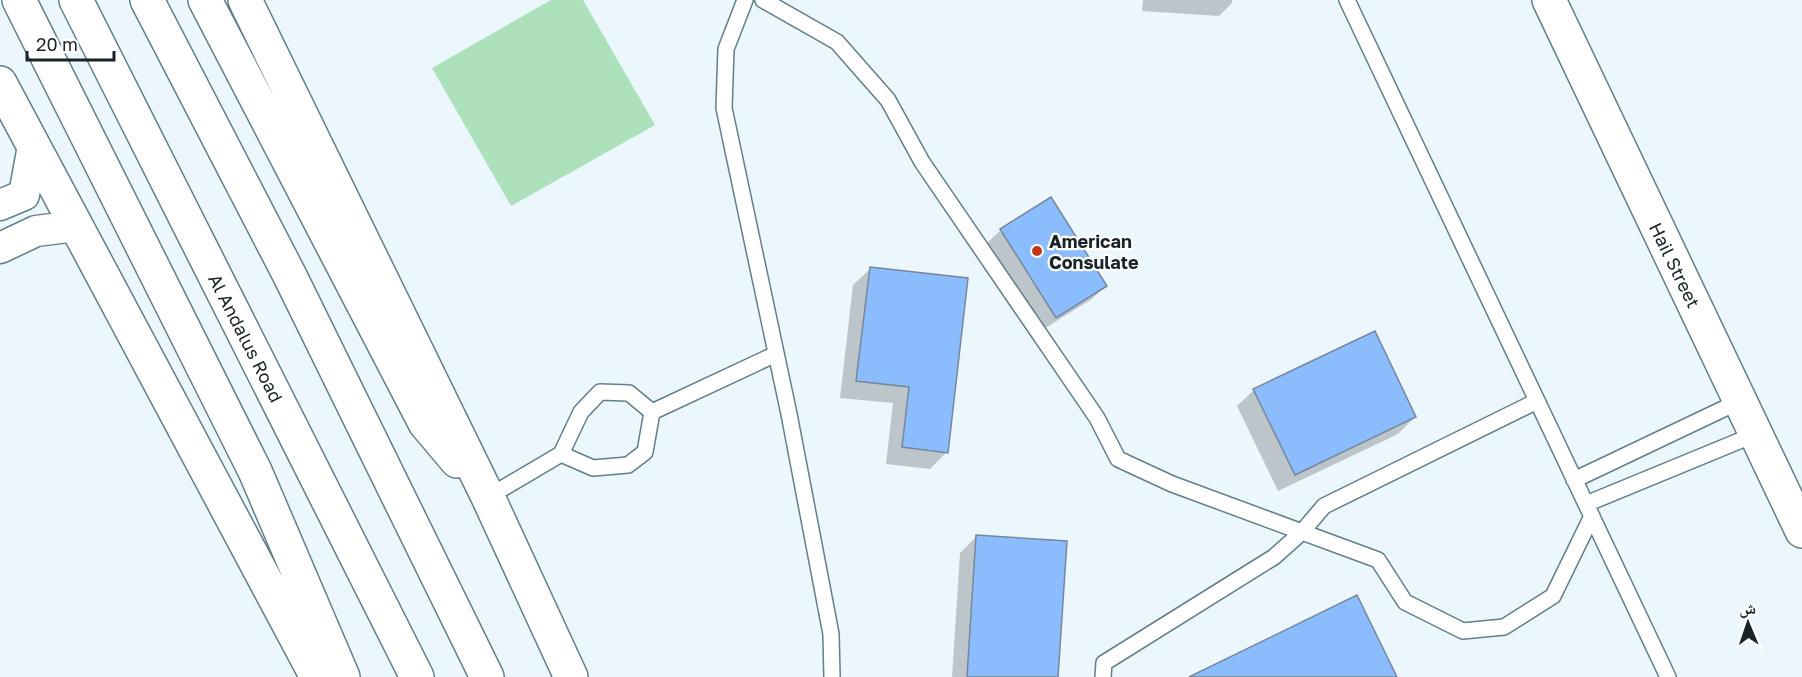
<svg xmlns="http://www.w3.org/2000/svg" width="1802" height="677" font-family="'Golos Text','Noto Naskh Arabic',sans-serif">
  <style>
    .green { fill: #ace1bb }
    .shadow { fill: #0003 }
    .building { fill: #8bbcfe; stroke: #77869b; stroke-width: 1.5 }
    .lines { fill: none; stroke-linecap: round; stroke-linejoin: round }
    .service-casing { stroke: #627f89; stroke-width: 18 }
    .minor-casing { stroke: #627f89; stroke-width: 33 }
    .primary-casing { stroke: #627f89; stroke-width: 36 }
    .service { stroke: #fff; stroke-width: 15 }
    .minor { stroke: #fff; stroke-width: 30 }
    .primary { stroke: #fff; stroke-width: 33 }
    .poi-dot { fill: #c13619; stroke: #fff; stroke-width: 2 }
    .labels { text-anchor: middle; dominant-baseline: central; stroke-width: 4.5; stroke-linejoin: round; paint-order: stroke }
    .poi-label { font-size: 18px; font-weight: bold; fill: #182428; stroke: #fff; text-anchor: start }
    .street-label { font-size: 18px; fill: #182428; stroke: #fff }
  </style>
  <rect width="100%" height="100%" fill="#ebf7fc"/>
  <path class="green" d="M551,0H583L655,125L511,206L432,68Z"/>
  <path class="shadow" d="M1143,0H1232V3L1219,16L1142,11Z
    M1001,230L1105,286L1092,299L1042,330L987,243Z
    M870,269L947,452L930,469L886,464L893,403L840,398L853,285Z
    M1254,390L1415,417L1398,434L1278,491L1237,406Z
    M977,536L1057,677H952L960,553Z"/>
  <path class="building" d="M1051,197L1107,286L1056,318L1000,229Z
    M870,267L968,278L948,453L902,447L909,387L856,381Z
    M1375,331L1416,417L1295,475L1253,389Z
    M976,535L1067,541L1058,677H967Z
    M1357,595L1397,677H1189Z"/>
  <g class="lines">
    <defs>
      <path id="service" d="M745,0L726,49L724,108L789,414L831,634L832,677
        M763,0L837,42L888,100L922,162L1097,418L1118,459L1172,484L1378,560L1405,602L1463,631L1504,627L1553,596L1592,516
        M1347,0L1668,677
        M652,412L776,354
        M1574,480L1740,401
        M488,497L561,454L593,468L628,465L645,452L652,412L629,393L600,392L581,412L561,454
        M1586,504L1756,434
        M1103,677L1104,663L1274,557L1302,532L1324,506L1537,401"/>
      <path id="minor" d="M0,205L24,195L33,146
        M0,248L36,231L76,226"/>
      <path id="primary" d="M19,0L255,471L343,677
        M76,0L417,677
        M147,0L290,276L487,677
        M205,0L425,423L457,461
        M245,0L488,497L571,677
        M1549,0L1802,531
        M0,83L317,677"/>
    </defs>
    <use href="#service" class="service-casing"/>
    <use href="#minor" class="minor-casing"/>
    <use href="#primary" class="primary-casing"/>
    <use href="#service" class="service"/>
    <use href="#minor" class="minor"/>
    <use href="#primary" class="primary"/>
  </g>
  <circle class="poi-dot" cx="1037" cy="251" r="6"/>
  <g class="labels">
    <g class="poi-label">
      <text x="1049" y="241">American<tspan x="1049" dy="21">Consulate</tspan></text>
    </g>
    <g class="street-label">
      <text transform="translate(1675 265) rotate(64)">Hail Street</text>
      <text transform="translate(246 338) rotate(63)">Al Andalus Road</text>
    </g>
  </g>
  <g transform="translate(1748 623) rotate(358)" stroke="#ffffff" stroke-width="4.5" paint-order="stroke">
  <path d="M0-4.5L10 22L0 15L-10 22Z" fill="#182428"/>
  <text y="-9" font-size="16" font-weight="bold" text-anchor="middle" fill="#182428">ش</text>
  </g>
  <path d="M27 51v9h87v-9" fill="none" stroke="#182428" stroke-width="3"/>
  <text x="36" y="51" font-size="18" fill="#182428" stroke="#ffffff" stroke-width="4.5" paint-order="stroke">20 m</text>
</svg>
